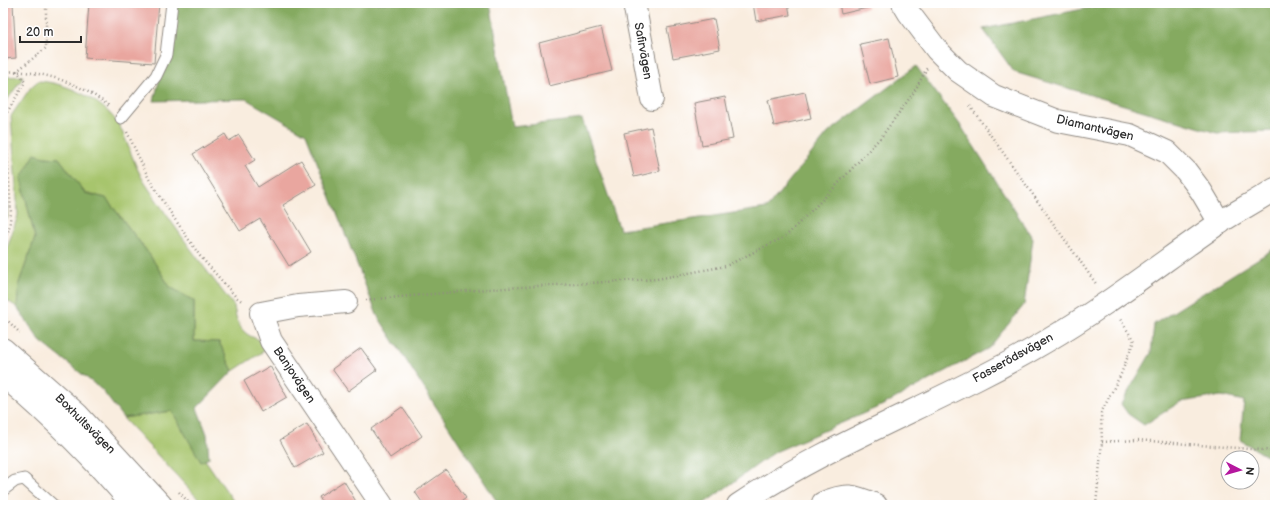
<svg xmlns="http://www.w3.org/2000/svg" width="1278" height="508" font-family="'Balsamiq Sans',sans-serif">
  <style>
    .green { fill: #a7c56d; stroke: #69784c }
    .forest { fill: #85aa60; stroke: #586a46 }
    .building { fill: #e9a69f }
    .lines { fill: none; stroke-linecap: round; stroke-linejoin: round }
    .lane-casing { stroke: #928c85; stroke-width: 13 }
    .street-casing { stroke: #928c85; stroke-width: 24 }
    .secondary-casing { stroke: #928c85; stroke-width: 24 }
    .path { stroke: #928c85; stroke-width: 2.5; stroke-dasharray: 1 3; stroke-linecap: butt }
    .lane { stroke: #fff; stroke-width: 11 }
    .street { stroke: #fff; stroke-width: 22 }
    .secondary { stroke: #fff; stroke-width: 22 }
    .labels { text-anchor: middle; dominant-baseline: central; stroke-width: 3; stroke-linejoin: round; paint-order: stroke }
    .street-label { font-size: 12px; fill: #2b2b2b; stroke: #fff }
  </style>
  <rect width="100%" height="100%" fill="#fff"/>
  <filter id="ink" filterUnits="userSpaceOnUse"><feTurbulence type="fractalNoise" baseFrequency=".025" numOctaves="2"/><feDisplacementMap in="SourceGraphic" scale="8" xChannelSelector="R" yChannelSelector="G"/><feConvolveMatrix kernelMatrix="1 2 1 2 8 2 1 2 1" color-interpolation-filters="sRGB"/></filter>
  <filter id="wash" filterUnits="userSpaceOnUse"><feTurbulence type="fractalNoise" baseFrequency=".012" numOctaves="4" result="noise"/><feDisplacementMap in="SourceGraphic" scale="16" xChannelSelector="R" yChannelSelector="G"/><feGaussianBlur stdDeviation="0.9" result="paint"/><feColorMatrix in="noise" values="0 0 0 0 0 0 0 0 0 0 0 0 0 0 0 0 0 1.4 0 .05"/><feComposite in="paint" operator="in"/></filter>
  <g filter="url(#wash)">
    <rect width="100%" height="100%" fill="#f9eddf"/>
    <path class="green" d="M23,76L22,79L3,106V77Z
      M38,81C66,82 107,102 120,127C129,145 134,166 145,183C173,225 203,267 234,306C237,326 242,335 261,340L267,349L233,371L219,342L194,341V301L170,287L149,254L106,198L85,193L59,158L44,157L21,178L35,238L19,283L17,307L3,298V261L18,215L11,116L31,87Z
      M3,158L8,218L3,219Z
      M172,411L236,505H204L123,418Z"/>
    <path class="forest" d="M178,3H490L512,127L582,119L620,230L767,208L828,133L916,66L961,126L1033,239L1024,305L989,348L883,405L775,452L702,505H499L377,315L306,134L246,99L154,101Z
      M1113,3H1275V131L1217,133L1014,72L983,29Z
      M35,154L44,157L59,158L85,193L106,198L149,254L170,287L194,301V341L219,342L233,371L197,408L207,434L209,458L201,462L172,411L123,418L102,390L40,341L17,307L19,283L35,238L21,178Z
      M1275,248V461L1240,440L1244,401L1221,396L1180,402L1144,425L1128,414L1121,404L1151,353L1154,324Z"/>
    <g id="blocks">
      <path class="building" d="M3,3H13L16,58L3,59Z
        M89,3H159L154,63L85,58Z
        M753,3H788L790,15L756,21Z
        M839,3H866L867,8L841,14Z
        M714,19L720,49L673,58L667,28Z
        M601,27L612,71L549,86L539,43Z
        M889,38L898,77L870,84L860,44Z
        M805,92L811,118L774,126L768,100Z
        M725,97L733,139L702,145L694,103Z
        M651,127L660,171L634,177L624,133Z
        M225,134L229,141L239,135L255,160L245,166L258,187L301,160L316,185L283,205L311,252L289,266L260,219L240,231L193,154Z
        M361,348L377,370L348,391L332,369Z
        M270,366L287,397L261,412L244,381Z
        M402,407L422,436L390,458L371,429Z
        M307,424L323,452L295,468L280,440Z
        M446,470L466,498L457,505H424L415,492Z
        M344,481L358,505H324L319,497Z"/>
    </g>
  </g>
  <g filter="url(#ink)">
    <use href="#blocks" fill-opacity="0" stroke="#928c85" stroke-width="1"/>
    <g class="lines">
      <defs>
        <path id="lane" d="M121,118L156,76L166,55L172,3
          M3,490L15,481L24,479L53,505"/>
        <path id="street" d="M634,3L652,99
          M903,3L909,13L937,50L958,71L994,96L1058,121L1130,135L1167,152L1186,171L1201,191L1220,223
          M346,302L298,306L261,313L271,341L382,505
          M823,505V503C846,493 853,495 876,505"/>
        <path id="secondary" d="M3,349L77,414L161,505
          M3,375C50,415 94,458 133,505
          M738,505C834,440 946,401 1045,342C1106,306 1161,263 1219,223C1237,211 1257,201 1275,189"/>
      </defs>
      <use href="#lane" class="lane-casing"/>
      <use href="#street" class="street-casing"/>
      <use href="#secondary" class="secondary-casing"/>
      <path class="path" d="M3,72C39,69 82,83 110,107
        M970,106L1097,285
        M127,132L149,179L174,218L200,256L236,297L243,302
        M3,242L9,229L11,213L5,116L25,82L17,71L46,48V3
        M366,300L488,289L657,279L726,266L786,236L835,187L882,136L914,92L927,68
        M3,316L20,333
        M1102,442L1137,440L1275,451
        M179,492L191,505
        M1096,505L1102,442L1101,413L1121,374L1134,341L1120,319"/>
      <use href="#lane" class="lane"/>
      <use href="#street" class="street"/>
      <use href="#secondary" class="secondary"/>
    </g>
  </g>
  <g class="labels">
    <g class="street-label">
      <text transform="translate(643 51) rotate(80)">Safirvägen</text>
      <text transform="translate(1095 128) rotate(13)">Diamantvägen</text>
      <text transform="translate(1013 358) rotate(-29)">Fasserödsvägen</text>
      <text transform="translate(294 375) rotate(56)">Banjovägen</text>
      <text transform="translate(85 424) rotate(45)">Boxhultsvägen</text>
    </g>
  </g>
  <rect width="1278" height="508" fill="none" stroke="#fff" stroke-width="16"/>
  <g transform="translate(1240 470) rotate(96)"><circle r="19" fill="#ffffff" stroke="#aaaaaa"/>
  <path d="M0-3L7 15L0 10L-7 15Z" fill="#b5179e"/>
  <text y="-6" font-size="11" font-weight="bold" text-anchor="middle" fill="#2b2b2b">N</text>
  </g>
  <path d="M20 36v6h61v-6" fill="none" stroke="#2b2b2b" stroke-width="2"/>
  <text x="26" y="36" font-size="12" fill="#2b2b2b" stroke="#ffffff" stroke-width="3" paint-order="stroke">20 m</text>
</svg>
